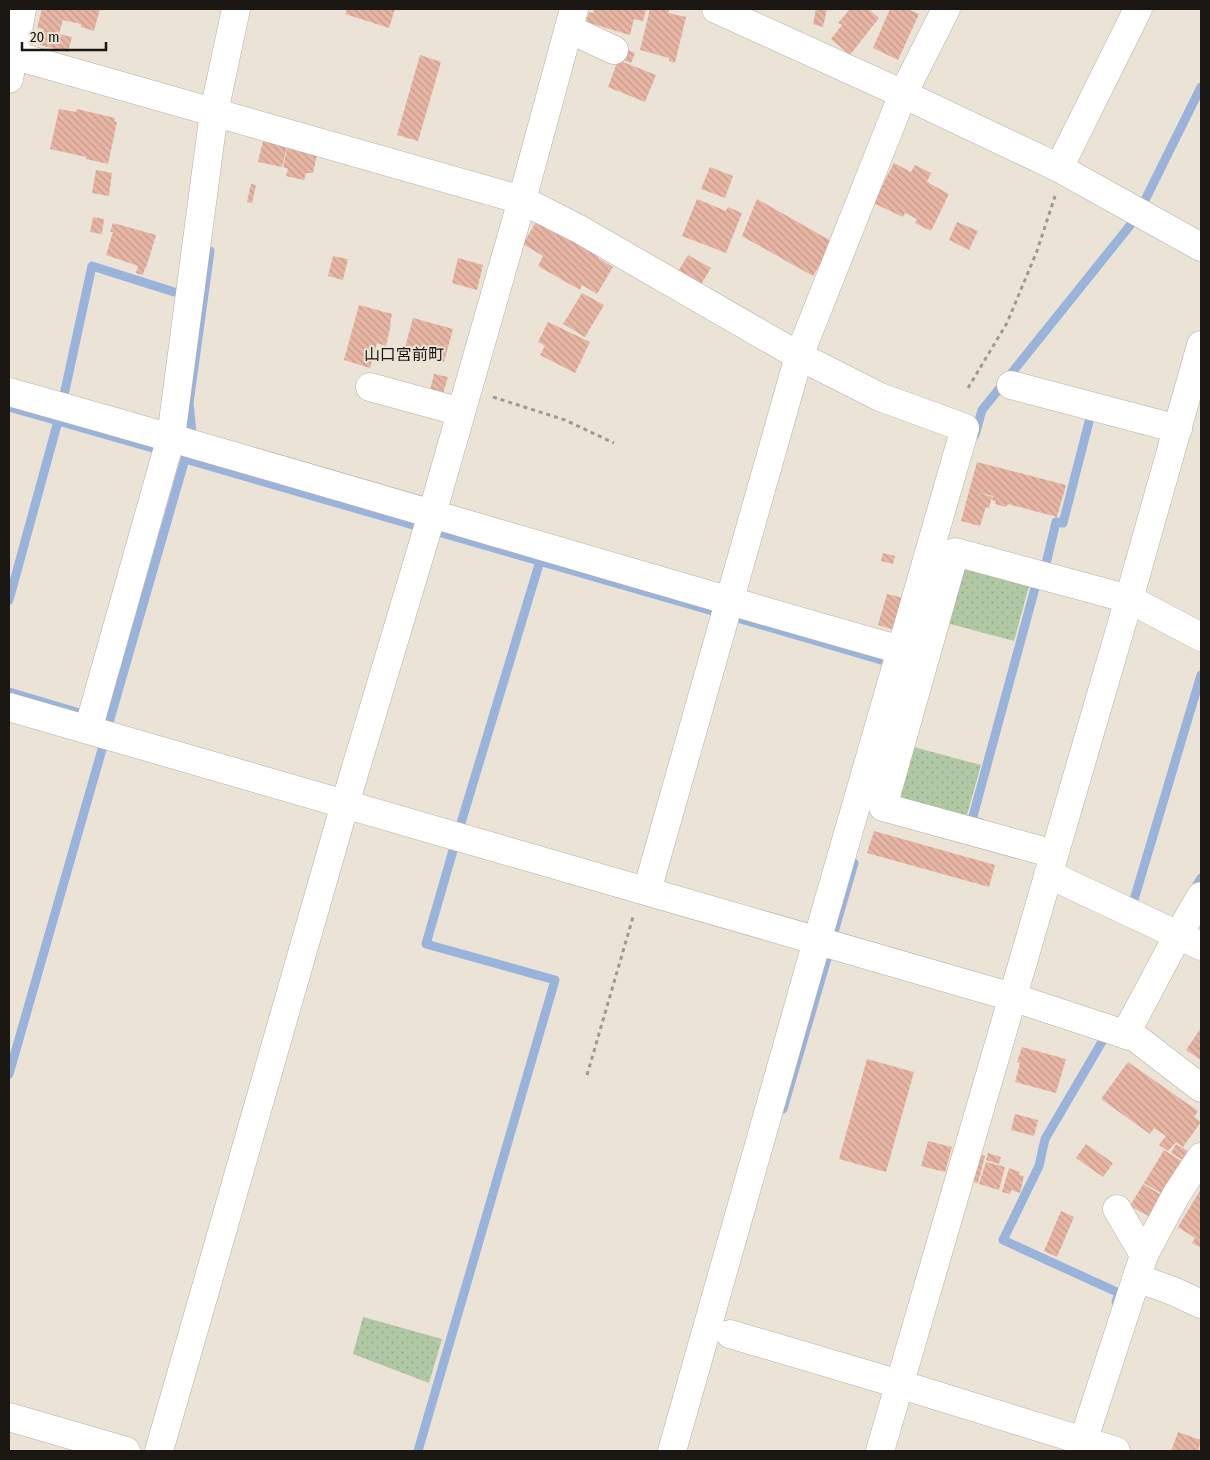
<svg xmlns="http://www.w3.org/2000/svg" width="1210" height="1460" font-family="'Fira Sans Condensed','Noto Sans JP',sans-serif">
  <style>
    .grass { fill: url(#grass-dots) }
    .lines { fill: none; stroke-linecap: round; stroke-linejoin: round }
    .stream { stroke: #9ab3da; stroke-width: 9 }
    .building { fill: url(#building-back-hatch) }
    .minor-casing { stroke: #b6aea1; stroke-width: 29 }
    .path { stroke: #9f998f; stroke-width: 3; stroke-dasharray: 4 4; stroke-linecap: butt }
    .minor { stroke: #fff; stroke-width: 28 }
    .labels { text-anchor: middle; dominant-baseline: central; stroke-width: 4; stroke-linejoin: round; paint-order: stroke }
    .quarter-label { font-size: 16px; fill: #1b1813; stroke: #ebe3d6 }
  </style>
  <defs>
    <pattern id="grass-dots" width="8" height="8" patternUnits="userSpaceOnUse" patternTransform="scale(1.25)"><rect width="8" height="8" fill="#b0c8a3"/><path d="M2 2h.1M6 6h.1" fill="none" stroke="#97ab8b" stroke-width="1.8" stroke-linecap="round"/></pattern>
    <pattern id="building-back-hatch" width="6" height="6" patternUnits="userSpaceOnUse" patternTransform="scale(1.25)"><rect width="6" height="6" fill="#e7b5a4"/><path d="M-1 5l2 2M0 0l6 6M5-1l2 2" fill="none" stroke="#c69b8c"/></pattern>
  </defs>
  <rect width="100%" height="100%" fill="#ebe3d6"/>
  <path class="grass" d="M971,566L1030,582L1014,641L943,622L957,569Z
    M906,745L981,765L965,822L896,803Z
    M363,1317L442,1339L429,1383L353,1354Z"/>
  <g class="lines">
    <path class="stream" d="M1145,200L1201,87
      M1010,375L1132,223
      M64,395L92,266L174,292
      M9,407L156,449
      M192,433L189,403L210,251
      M975,435L982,410L999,389
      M435,531L716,612
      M1045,568L1056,522L1063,523L1091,414
      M9,600L58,421
      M734,617L888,662
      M9,692L83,714
      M108,726L185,459L413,525
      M461,823L540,561
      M981,823L972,820L1035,588
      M1193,892L1201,878
      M1133,903L1201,675
      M834,932L854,863
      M1103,1040L1045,1139L1039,1166L1003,1240L1119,1293L1116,1302
      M9,1074L103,746
      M783,1109L828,955
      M418,1451L555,980L426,944L454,847"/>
  </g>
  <path class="building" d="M42,9H100L94,31L81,27V24L63,20L59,34L72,37L68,52L40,45L44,29L37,28Z
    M347,9H395L389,28L345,14Z
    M594,9H646L643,21L634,19L630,35L586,22L589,12L593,13Z
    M650,9H663L669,10L668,13L686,17L675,63L669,61V58L640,50Z
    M816,9H827L823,27L813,24Z
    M850,9H868L879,18L850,55L831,39L842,25L838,23Z
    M890,9H907L919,14L898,60L873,48Z
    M620,47L635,53L631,63L616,57Z
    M420,55L441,62L418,141L397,135Z
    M618,60L656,75L645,102L608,87Z
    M59,109L76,112L77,109L115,118L114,121L117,122L108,164L86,159V157L50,149Z
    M263,141L287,147L282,167L258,162Z
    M288,145L317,155L313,173H306L304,180L286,176L288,169L283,167Z
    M894,163L911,172L915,165L931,173L927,182L949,194L931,231L915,223L917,219L905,213L903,217L873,203Z
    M710,167L733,176L725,198L701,189Z
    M96,170L112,173L109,196L92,193Z
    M251,184L256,185L252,203L247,202Z
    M697,199L726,211L728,207L742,213L726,253L682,236Z
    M757,199L833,242L813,276L742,236Z
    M93,217L104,219L102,234L90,232Z
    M536,222L557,234L559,230L600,255L598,258L613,267L597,294L582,285L580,290L538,266L543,256L523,244Z
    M957,222L978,231L969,250L949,240Z
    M113,223L156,235L146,268H145L143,275L136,273L138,266L106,255L113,232H110Z
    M688,255L711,268L700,286L677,273Z
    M333,256L348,259L343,280L328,276Z
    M458,258L483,265L477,290L452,283Z
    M582,293L604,305L585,337L563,324Z
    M359,305L392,314L390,324H391L386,346L377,343L370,368L344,360Z
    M413,318L453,329L444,362L404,351Z
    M548,322L590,342L575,373L540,355L545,346L538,342Z
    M434,374L448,377L443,394L430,390Z
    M977,462L1066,485L1057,517L1008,504L1006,507L995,504L996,501L992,500L993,496L977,492L992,497L989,508L986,507L980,526L961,521Z
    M883,553L895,556L893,564L881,561Z
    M887,594L903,598L895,630L878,625Z
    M874,831L995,865L989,887L867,853Z
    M1201,1028V1060L1186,1050Z
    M1022,1047L1066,1059L1056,1093L1015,1082L1020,1063L1017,1062Z
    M867,1059L914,1072L886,1172L839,1159Z
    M1128,1062L1198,1111L1194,1117L1201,1122L1183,1147L1176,1142L1168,1151L1159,1145L1166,1136L1154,1128L1150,1134L1101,1099Z
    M1015,1114L1038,1120L1034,1136L1011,1130Z
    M928,1141L952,1147L945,1172L921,1166Z
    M1086,1144L1113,1163L1103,1177L1076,1158Z
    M1176,1144L1193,1154L1188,1163L1171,1153Z
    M1164,1150L1186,1164L1166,1196L1144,1183Z
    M988,1153L1001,1157L999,1164L986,1160Z
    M978,1154L985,1156L978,1183L970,1181Z
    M986,1162L1005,1167L999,1190L979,1184Z
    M1009,1168L1020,1172L1019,1175L1024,1176L1020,1193L1011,1190L1010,1194L1002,1192Z
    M1143,1184L1165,1197L1152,1218L1130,1206Z
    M1201,1189V1248L1192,1243L1195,1238L1178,1227Z
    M1061,1211L1074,1217L1057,1257L1044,1251Z
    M1178,1432L1201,1440L1198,1451H1171Z"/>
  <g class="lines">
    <defs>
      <path id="minor" d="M716,9L903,94L1059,168L1201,247
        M569,29L614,50
        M9,54L522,200L579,229L799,356L880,397L965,428L817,941L672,1451
        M9,79L22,9
        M1059,168L1138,9
        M1011,385L1178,429
        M370,387L461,412
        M9,392C307,475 603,566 901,650
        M9,707L1012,997L1136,1038L1201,1088
        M88,730L171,437L214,112L236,9
        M1054,854L883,807L955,552L1129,599L1201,637
        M1048,874L1201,946
        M647,891L799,356L903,94L946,9
        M1125,1035L1178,935L1201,896
        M1117,1209L1144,1255
        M1137,1278L1173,1291L1201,1304
        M730,1334L899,1384L1116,1451
        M9,1417L126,1451
        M159,1451L345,804L432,514L522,200L574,9
        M880,1451L1129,599L1201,345
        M1080,1451L1144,1255L1176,1195L1201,1157"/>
    </defs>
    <use href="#minor" class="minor-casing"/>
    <path class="path" d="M968,388L1007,323L1037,251L1055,196
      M493,397L565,420L614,443
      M587,1075L633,917"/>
    <use href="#minor" class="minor"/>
  </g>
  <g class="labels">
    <g class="quarter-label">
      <text x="404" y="354">山口宮前町</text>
    </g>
  </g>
  <rect width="1210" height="1460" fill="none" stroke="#1b1813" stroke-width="20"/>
  <path d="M22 42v8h84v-8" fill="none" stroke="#1b1813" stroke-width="2.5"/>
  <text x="30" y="42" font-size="15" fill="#1b1813" stroke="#ebe3d6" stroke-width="4" paint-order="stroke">20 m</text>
</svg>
